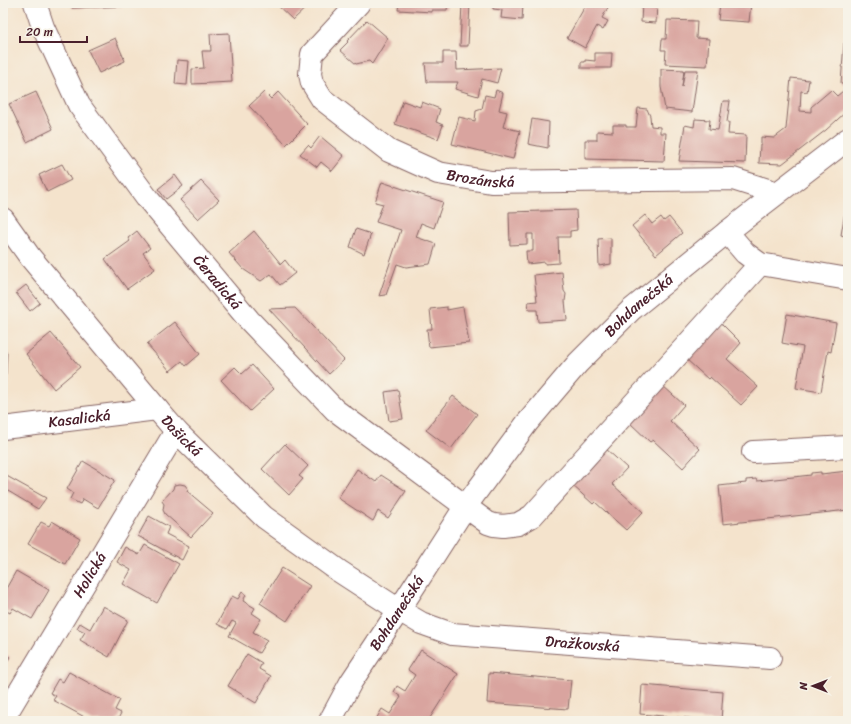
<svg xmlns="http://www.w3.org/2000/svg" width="851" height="724" font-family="Sriracha,sans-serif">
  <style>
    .building { fill: #d9a49f }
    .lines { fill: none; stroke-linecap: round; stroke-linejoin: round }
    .minor-casing { stroke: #866463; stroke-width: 24 }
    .minor { stroke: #fff; stroke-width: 22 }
    .labels { text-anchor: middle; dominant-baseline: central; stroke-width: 4; stroke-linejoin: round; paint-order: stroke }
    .street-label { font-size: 15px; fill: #4a1f2b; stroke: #f7f3e8 }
  </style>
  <rect width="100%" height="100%" fill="#f7f3e8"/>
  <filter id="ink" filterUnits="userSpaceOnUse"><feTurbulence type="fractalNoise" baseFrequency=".025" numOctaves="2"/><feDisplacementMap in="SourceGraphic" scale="8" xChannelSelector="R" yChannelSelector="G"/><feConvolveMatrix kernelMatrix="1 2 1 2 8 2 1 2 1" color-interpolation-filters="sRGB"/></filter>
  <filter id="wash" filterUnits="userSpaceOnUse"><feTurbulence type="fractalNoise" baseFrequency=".012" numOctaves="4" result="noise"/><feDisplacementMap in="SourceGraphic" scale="16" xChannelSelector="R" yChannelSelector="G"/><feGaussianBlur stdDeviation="0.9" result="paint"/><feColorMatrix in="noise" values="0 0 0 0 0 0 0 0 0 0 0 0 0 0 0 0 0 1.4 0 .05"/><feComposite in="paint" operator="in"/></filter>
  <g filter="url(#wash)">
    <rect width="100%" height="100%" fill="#f4e3cc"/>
    <g id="blocks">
      <path class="building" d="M72,3H129V6L72,8Z
        M275,3H311L293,20Z
        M399,3H448L447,10H432V12L398,10Z
        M462,3H470L468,46H460Z
        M493,3H531V6L523,5L522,20L501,18L502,10L493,9Z
        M587,3L610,4L602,18L608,21L603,30L597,26L585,48L567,38Z
        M642,3H657L656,23L641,22Z
        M720,3H751L749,22L718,20Z
        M367,20L388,38L372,64L369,61L356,64L340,50L348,42L347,41Z
        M667,20L697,21L696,38L709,39L707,66L665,64L666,50H661L662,39H666Z
        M229,33L232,82L192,84V69L204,68L202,51H211L210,34Z
        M115,38L125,61L99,73L88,50Z
        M844,43H848V84L841,83Z
        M443,52H456L457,70L501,68L497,83L482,79L478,96L455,89L458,82H427L425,63H443Z
        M595,53H612L611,68H581V62H585V60L595,61Z
        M177,60L189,61L187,85L175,84Z
        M661,69L684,70L682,87L685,70H698L692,112L665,109L661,87Z
        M791,78L809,80L807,92L801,91L800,111L811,112V107L831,90L837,96L843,91L848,96V110L826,130L782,164L759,163L760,145H761V137L774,138L786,129Z
        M496,90L503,93L499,110L507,112L503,127L520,131L513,159L452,144L459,117L475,121L476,111L482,109L485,95L494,97Z
        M36,92L53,129L27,142L9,104Z
        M264,92L271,99L278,92L307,124L286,145L249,106Z
        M403,101L420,107L422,102L440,109L436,122L443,125L438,139L395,124Z
        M723,101H730L727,122H729L728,134L746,135L745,163L679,161L685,125L694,127L695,119L710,120L709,129L718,130Z
        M638,108L647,109L650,116L651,126L660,127V133H666L664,161L585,159V140H597V131L613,132V125H626V127H636Z
        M532,119L549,122L548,148L528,144Z
        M320,136L344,156L332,171L321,162L317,167L300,154L308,145L311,148Z
        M62,164L71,180L47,192L39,175Z
        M175,175L183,186L166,199L158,189Z
        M201,181L219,200L198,219L180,200Z
        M382,182L443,202L434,228L421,223L416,237L436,244L430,264L406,267L397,264L386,295L379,296L401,230L376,222L383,204L375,202Z
        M847,200H848V237L841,235Z
        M576,210L577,230L570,231V237H558L559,263L545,264V262L527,264L526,251H533V234H527V244L510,245L509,212Z
        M645,215L652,224L661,217L664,221L669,217L682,233L656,255L632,226Z
        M356,229L371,234L364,254L350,247Z
        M137,231L150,248L143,253L155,269L127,289L105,259L130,241L128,238Z
        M254,231L281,264L285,260L295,273L280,285L271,274L261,281L243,269L229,253Z
        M611,238V264L599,266L598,239Z
        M562,272L564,291L566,294L565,301L567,320L538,322L537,310H529L528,302L537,301L534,275Z
        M26,285L40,303L30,311L16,293Z
        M447,307V310L463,307L469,343L429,347L427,329H432L430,309Z
        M295,308L344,360L329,374L269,309Z
        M787,314L836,323L831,352L828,351L821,392L796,388L803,347L782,343Z
        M175,322L200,354L186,366L182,361L170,371L147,344Z
        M720,322L741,343L727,359L758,387L741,405L710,377L708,379L686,359Z
        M51,333L80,367L54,389L26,354Z
        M3,352H7L6,375H3Z
        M252,365L274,389L250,411L221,380L235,367L242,374Z
        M662,385L684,405L670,421L700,449L683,468L653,440L650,442L629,422Z
        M398,390L403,419L389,421L385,392Z
        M453,396L477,414L451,449L426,430Z
        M285,444L308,466L299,476L303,479L289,495L262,469Z
        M605,448L627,468L612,484L643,512L626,530L595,502L593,504L571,484Z
        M83,461L115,480L98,508L83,499L80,504L70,499L73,493L67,489Z
        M357,469L376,482L381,475L406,491L388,518L378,511L373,521L338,498Z
        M848,471V510L723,524L719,486L746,483V480L756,479L757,481L811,475V473L821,472V474Z
        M3,474L46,498L38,509L3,488Z
        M180,484L185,485L188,489L187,491L213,513L191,537L165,514L163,510L164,504L162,501L173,489L174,485Z
        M149,516L169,527L166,534L189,546L182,560L138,536Z
        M52,521L80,538L65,564L28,544L41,522L49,526Z
        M145,545L179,564L157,603L123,584L131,570L117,562L125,547L139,555Z
        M282,568L310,586L287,621L260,603Z
        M16,571L49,590L32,619L13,608L10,613L3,609V594Z
        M242,592L246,595L243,601L255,608L252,613L261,619L253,632L267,640L259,653L229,636L236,623L232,621L227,629L217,624L232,596L238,599Z
        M103,606L128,620L109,657L80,640L85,632L77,628L80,623L90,629Z
        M421,650L458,674L428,721H375L382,709L390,714L401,697L394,692L397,686L405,691L415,675L408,670Z
        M3,653L10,657L3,668Z
        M247,654L262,663L259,669L271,676L256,703L228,686Z
        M69,672L120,700L115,710L121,713L117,721H92L53,700L56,696L50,693L58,679L63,682Z
        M489,673L571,680L568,709L487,703Z
        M642,685L723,692L721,721L640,714Z"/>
    </g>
  </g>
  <g filter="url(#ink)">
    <use href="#blocks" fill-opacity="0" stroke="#866463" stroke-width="1"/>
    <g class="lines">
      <defs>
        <g id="minor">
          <path id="s1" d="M35,3L43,27L79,105L148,199L249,320L335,410L488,523L494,525L503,526L518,524L532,516L760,264"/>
          <path id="s2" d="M359,3L312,54L310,74L312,83L322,99L389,151L438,173L491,182L733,179L777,193"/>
          <path id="s3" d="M3,219L30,257L157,409L176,431L264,517L339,571L399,610L421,623L452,634L770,658"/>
          <path d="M727,232L745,253L760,264L848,279"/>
          <path id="s4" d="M3,428L157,409"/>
          <path d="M753,452L848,447"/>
          <path id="s5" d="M3,719L176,431"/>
          <path id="s6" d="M330,721L351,682L399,610L465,507L527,423L578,363L631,310L727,232L848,139"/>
        </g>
      </defs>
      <use href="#minor" class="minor-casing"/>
      <use href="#minor" class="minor"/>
    </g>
  </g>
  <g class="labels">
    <g class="street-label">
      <text stroke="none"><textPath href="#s2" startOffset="299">Brozánská</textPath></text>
      <text stroke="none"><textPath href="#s1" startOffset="336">Čeradická</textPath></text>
      <text stroke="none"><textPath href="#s6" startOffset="520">Bohdanečská</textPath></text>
      <text stroke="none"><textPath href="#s4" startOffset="77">Kasalická</textPath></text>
      <text stroke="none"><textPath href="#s3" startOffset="281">Dašická</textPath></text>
      <text stroke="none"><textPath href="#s5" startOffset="168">Holická</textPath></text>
      <text stroke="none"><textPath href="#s6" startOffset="127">Bohdanečská</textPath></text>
      <text stroke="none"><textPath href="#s3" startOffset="750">Dražkovská</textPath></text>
    </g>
  </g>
  <rect width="851" height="724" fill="none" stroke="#f7f3e8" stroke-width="16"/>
  <g transform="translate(813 686) rotate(270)" stroke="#f7f3e8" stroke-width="3" paint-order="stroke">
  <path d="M0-3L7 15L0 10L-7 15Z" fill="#4a1f2b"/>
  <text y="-6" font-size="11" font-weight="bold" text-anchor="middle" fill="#4a1f2b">N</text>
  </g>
  <path d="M20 36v6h67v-6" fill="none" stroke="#4a1f2b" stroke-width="2"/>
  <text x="26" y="36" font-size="12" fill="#4a1f2b" stroke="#f7f3e8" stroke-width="3" paint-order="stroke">20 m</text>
</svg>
